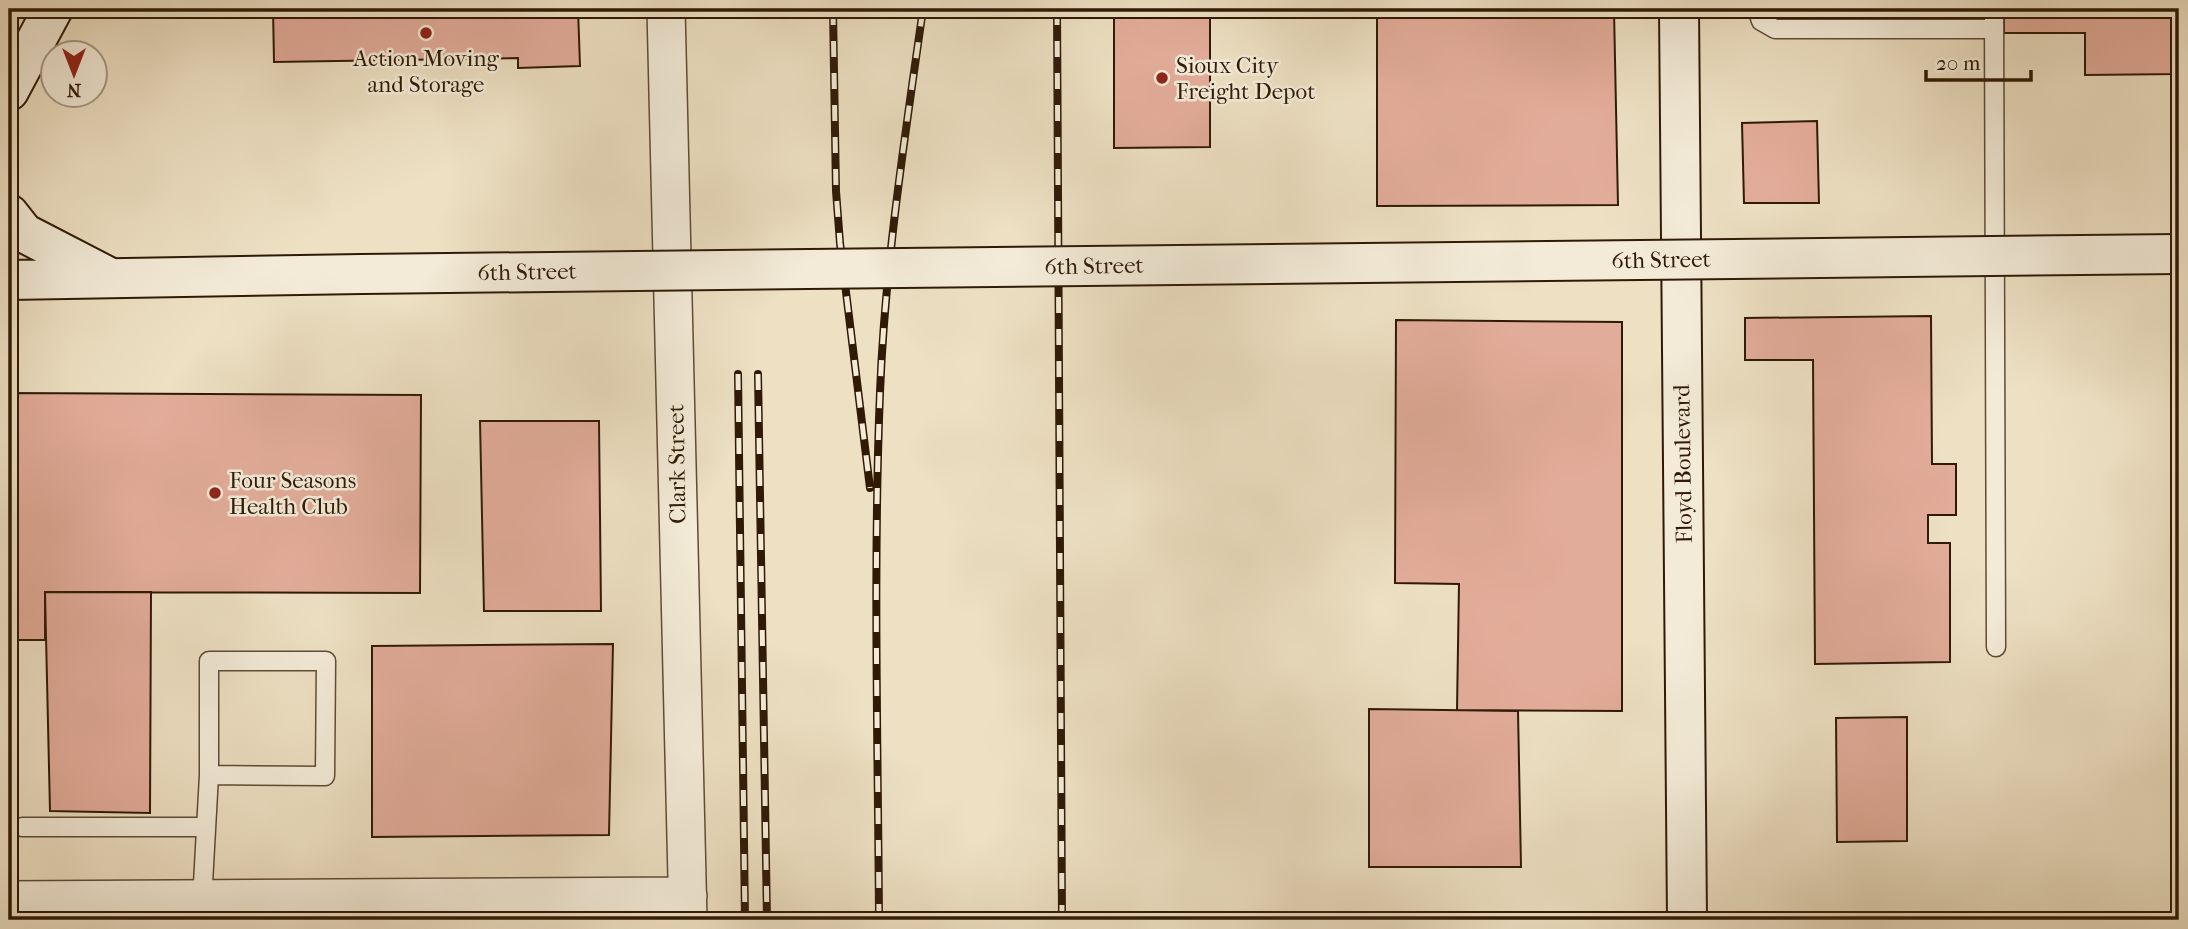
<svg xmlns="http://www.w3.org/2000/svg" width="2188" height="929" font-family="'IM FELL French Canon',serif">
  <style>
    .building { fill: #e2ac9a; stroke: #301a06; stroke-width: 2 }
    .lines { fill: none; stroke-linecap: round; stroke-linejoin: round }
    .lane-casing { stroke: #5f4c35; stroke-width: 21 }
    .street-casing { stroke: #5f4c35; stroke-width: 40 }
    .secondary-casing { stroke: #301a06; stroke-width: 42 }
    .lane { stroke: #f3ebd8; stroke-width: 18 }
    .street { stroke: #f3ebd8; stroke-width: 37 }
    .secondary { stroke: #f3ebd8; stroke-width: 38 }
    .rail-casing { stroke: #301a06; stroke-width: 8 }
    .rail { stroke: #f3ebd8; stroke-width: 5; stroke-dasharray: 16; stroke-linecap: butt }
    .secondary-bridge-casing { stroke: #301a06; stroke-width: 42; stroke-linecap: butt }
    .secondary-bridge { stroke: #f3ebd8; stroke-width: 38 }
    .poi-dot { fill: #8f2418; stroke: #f3ebd8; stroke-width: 2.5 }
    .labels { text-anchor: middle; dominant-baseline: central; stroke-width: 5; stroke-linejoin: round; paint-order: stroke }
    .poi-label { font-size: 23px; fill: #301a06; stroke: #f3ebd8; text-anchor: start }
    .street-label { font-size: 23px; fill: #301a06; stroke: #f3ebd8 }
  </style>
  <rect width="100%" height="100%" fill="#ede0c3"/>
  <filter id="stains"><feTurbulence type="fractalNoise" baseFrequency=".00286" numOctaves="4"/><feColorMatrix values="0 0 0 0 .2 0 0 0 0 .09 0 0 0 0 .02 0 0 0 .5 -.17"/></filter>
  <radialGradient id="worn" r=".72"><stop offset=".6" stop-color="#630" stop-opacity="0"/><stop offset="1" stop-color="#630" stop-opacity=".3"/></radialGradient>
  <path class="building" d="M273,9H578L580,66L518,68V58L274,62Z
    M1114,9H1210V147L1114,148Z
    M2004,9H2179V74L2085,75V33H2004Z
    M1377,10H1614L1618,205L1377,206Z
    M1817,121L1819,203H1744L1742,123Z
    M1931,316L1932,464H1956V515H1928V543H1950V662L1815,664L1813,360H1745V318Z
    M1396,320L1622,322V711L1457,710L1459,584L1395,583Z
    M9,393L421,395L420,593L45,592V640H9Z
    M480,421H599L601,611H484Z
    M45,592H151L150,813L50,811Z
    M613,644L609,835L372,837V646Z
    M1369,709L1518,711L1521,867H1369Z
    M1907,717V841L1837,842L1836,718Z"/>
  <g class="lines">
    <defs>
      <path id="lane" d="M1757,9L1761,21L1775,29H1994
        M1994,9L1996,647
        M22,827H206
        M201,920L209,775V661H326L325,776L209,775"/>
      <path id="street" d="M666,9L688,920
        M9,900L688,896"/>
      <path id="secondary" d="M1679,9L1687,920
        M9,91L53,9
        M9,214L24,233L109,277
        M9,280L362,274"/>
    </defs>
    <use href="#lane" class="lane-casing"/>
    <use href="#street" class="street-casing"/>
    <use href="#secondary" class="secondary-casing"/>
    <use href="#lane" class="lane"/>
    <use href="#street" class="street"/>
    <use href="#secondary" class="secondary"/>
    <defs>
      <path id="rail" d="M833,9L836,191L840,243L870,488
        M1057,9L1062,920
        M738,374L745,920
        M758,374L767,920
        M879,920C878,744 873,568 880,392C885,264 905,136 923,9"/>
    </defs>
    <use href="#rail" class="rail-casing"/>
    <use href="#rail" class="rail"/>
    <defs>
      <path id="secondary-bridge" d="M362,274L2179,254"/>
    </defs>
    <use href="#secondary-bridge" class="secondary-bridge-casing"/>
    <use href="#secondary-bridge" class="secondary-bridge"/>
  </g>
  <g class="poi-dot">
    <circle cx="426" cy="33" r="7"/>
    <circle cx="1162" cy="78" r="7"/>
    <circle cx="215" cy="493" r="7"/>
  </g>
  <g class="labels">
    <g class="poi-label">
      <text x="426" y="58" text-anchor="middle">Action Moving<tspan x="426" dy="26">and Storage</tspan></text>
      <text x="1176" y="65">Sioux City<tspan x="1176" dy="26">Freight Depot</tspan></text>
      <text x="229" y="480">Four Seasons<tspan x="229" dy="26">Health Club</tspan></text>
    </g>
    <g class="street-label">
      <text transform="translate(1661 260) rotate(-1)">6th Street</text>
      <text transform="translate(1094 266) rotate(-1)">6th Street</text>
      <text transform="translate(527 272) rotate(-1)">6th Street</text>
      <text transform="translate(677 464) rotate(-91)">Clark Street</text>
      <text transform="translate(1683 464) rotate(-91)">Floyd Boulevard</text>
    </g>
  </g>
  <rect width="2188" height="929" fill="none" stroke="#ede0c3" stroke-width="35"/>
  <rect x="10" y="10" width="2167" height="908" fill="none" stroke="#301a06" stroke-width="3.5"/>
  <rect x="18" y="18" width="2153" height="894" fill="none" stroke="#301a06" stroke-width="2"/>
  <g transform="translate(74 74) rotate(180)"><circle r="33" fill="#f3ebd8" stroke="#a59784" stroke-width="2"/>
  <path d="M0-5L12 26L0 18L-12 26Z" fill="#8f2418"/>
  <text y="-10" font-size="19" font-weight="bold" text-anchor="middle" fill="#301a06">N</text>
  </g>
  <path d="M1926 70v10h105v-10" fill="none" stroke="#301a06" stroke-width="3.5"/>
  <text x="1936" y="70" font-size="21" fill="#301a06" stroke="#f3ebd8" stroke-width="5" paint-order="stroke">20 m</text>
  <rect width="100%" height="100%" filter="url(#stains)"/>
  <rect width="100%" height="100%" fill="url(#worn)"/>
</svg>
